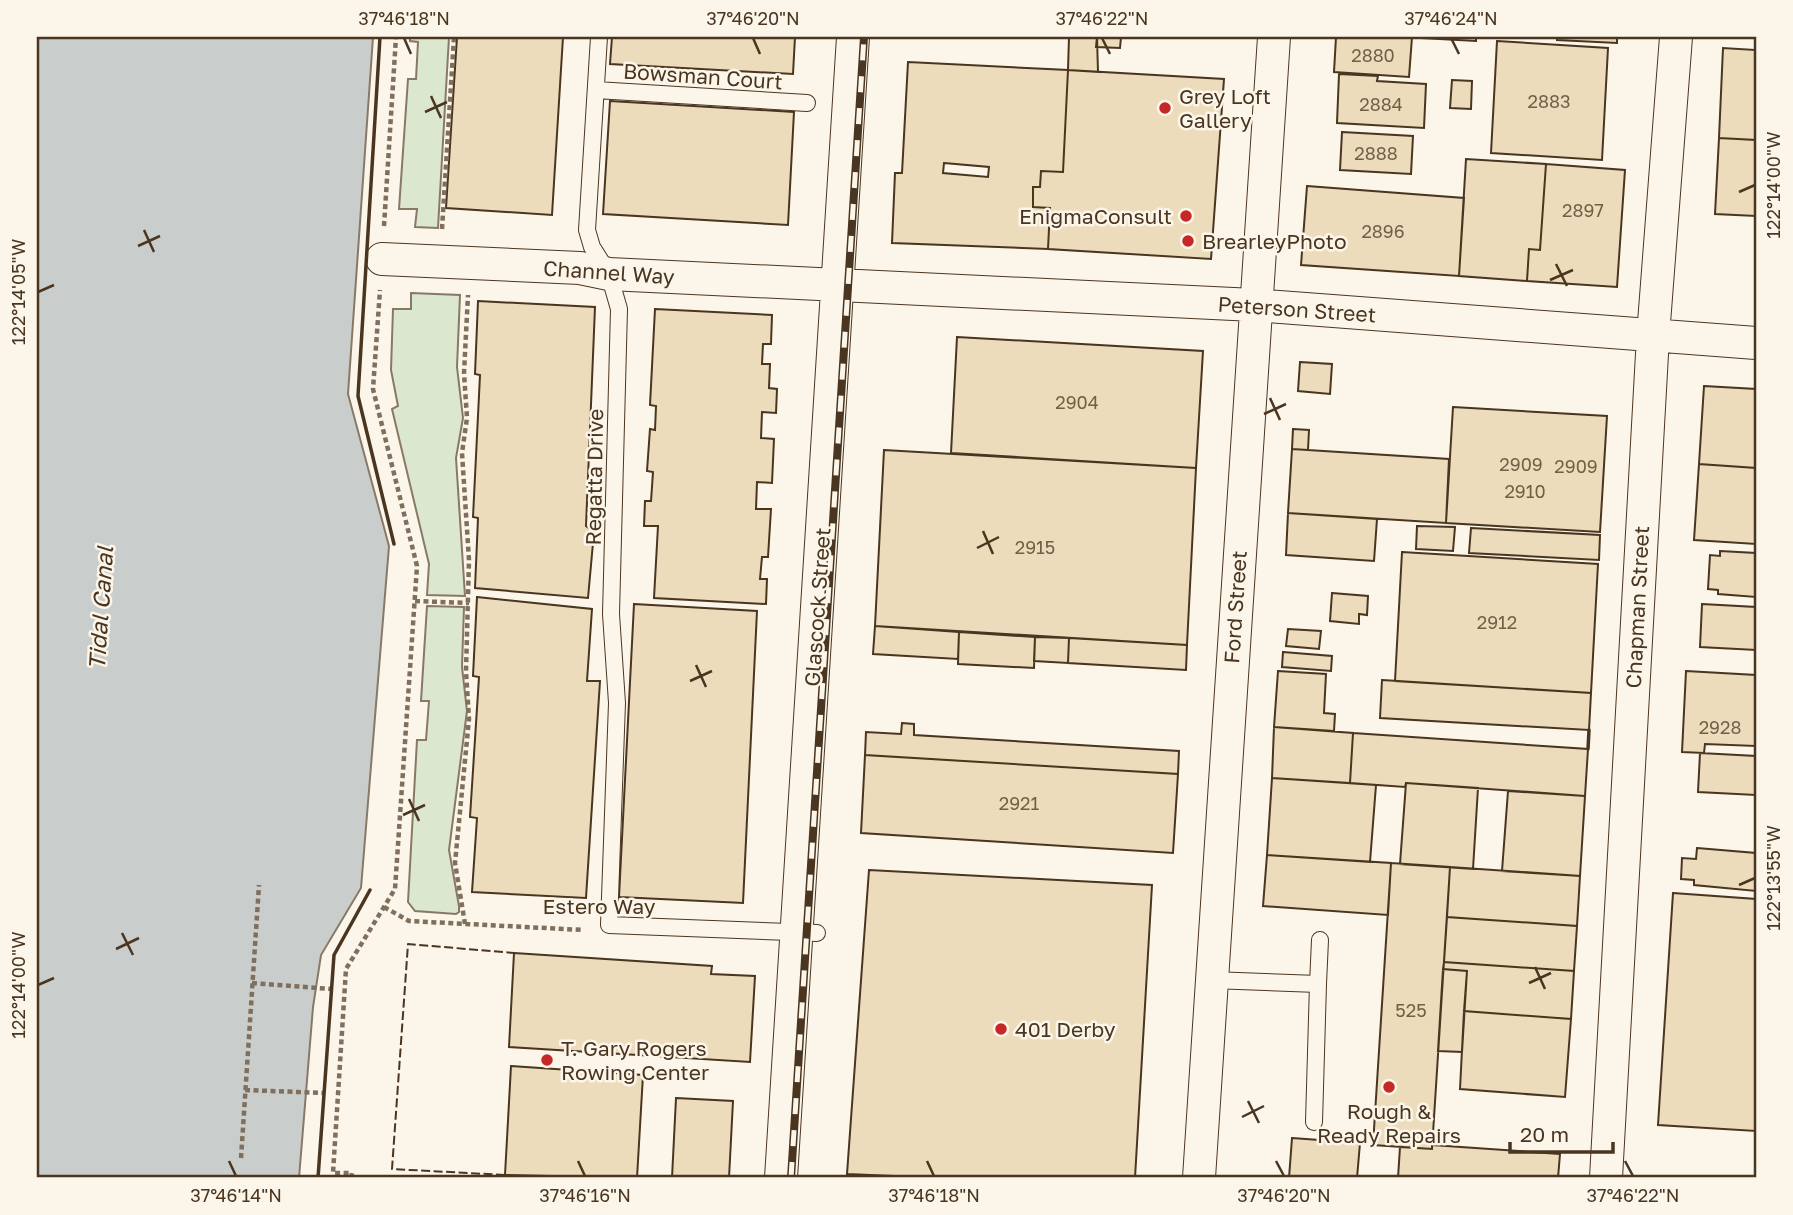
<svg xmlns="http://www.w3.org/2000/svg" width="1793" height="1215" font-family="'Golos Text',sans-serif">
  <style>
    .green { fill: #dce7d0; stroke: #887966; stroke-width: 2 }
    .water { fill: #c9cecd; stroke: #887966; stroke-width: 2 }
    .building { fill: #ecdcbc; stroke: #4a3520; stroke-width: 2; fill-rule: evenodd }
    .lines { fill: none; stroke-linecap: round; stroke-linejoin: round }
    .lane-casing { stroke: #4a3520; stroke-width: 18 }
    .street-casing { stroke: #4a3520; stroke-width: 34 }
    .path { stroke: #7f6f5c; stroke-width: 4.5; stroke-dasharray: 5 3.5; stroke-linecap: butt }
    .lane { stroke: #fbf6e9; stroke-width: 16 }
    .street { stroke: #fbf6e9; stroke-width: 32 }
    .rail-casing { stroke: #4a3520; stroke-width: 8 }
    .rail { stroke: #fbf6e9; stroke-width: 5; stroke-dasharray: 16; stroke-linecap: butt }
    .fence { stroke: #4a3520; stroke-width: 2; stroke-dasharray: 9 3.5; stroke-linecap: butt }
    .wall { stroke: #4a3520; stroke-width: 3.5 }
    .ticks { fill: none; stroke: #4a3520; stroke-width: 2.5 }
    .poi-dot { fill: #c62828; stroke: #fbf6e9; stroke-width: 2.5 }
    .labels { text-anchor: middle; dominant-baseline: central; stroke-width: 5; stroke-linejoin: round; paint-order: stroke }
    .number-label { font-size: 18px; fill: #725f47 }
    .street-label { font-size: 21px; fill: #4a3520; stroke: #fbf6e9 }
    .poi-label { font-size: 21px; fill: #4a3520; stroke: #fbf6e9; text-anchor: start }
    .water-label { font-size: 23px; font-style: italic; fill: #4a3520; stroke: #fbf6e9 }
    .neatline { fill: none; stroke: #4a3520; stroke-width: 2.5 }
    .ticks-label { font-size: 18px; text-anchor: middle; fill: #4a3520 }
  </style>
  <rect width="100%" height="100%" fill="#fbf6e9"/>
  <path class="green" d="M410,37H449L438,228L415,227L417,209H399L408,79H416L418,42L410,41Z
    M411,293L460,295L457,367L463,418L456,458L465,596L427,595L429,564L392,409L398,406L391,370L393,309H411Z
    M427,606L464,607L462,667L467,711L449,850L459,906V912L456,914L415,911L408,902L417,740H426L429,701H421Z"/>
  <path class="water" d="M37,37H373L348,394L389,546L361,888L321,955L313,1007L299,1178H37Z"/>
  <path class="building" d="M457,37H563L552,215L446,208Z
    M612,37H795L793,74L610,64Z
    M1069,37H1097L1098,72L1068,70Z
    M1097,37H1121L1120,48L1096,47Z
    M1336,37H1412L1409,77L1334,72Z
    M1402,37H1476V41Z
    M1557,37H1617V43L1557,40Z
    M1756,37V140L1719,138L1723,48L1755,50Z
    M1497,41L1608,48L1602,160L1491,153Z
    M908,62L1068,70L1063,172L1041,171L1040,187H1033V207L1050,208L1048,249L892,243L895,173H902ZM944,163L989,167L988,177L943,173Z
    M1068,70L1224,79L1211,259L1048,249L1050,208L1033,207V187H1040L1041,171L1063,172Z
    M1339,74L1378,76L1377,81L1426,84L1424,128L1337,123Z
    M1452,80L1472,81L1471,109L1450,108Z
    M610,101L794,112L788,225L603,214Z
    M1342,132L1413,136L1411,174L1340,170Z
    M1719,138L1756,140V216L1715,214Z
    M1466,159L1546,164L1540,250L1529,249L1527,281L1459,276Z
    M1546,164L1625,170L1617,287L1527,281L1529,249L1540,250Z
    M1307,186L1464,198L1459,276L1301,265Z
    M478,301L595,307L586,526L594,532L588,598L475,588L478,518L473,517L480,375L475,374Z
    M655,309L772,315L771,344H763L762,364H770L769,388L777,389L776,413L762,412L761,438L774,439L772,483L757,482L756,509H771L768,557H762L760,579H767L766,604L654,598L658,526H644L645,501H651L653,472L647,471L650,429L655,430L656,406L650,405Z
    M957,337L1203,351L1196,468L951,453Z
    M1300,362L1332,364L1330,394L1298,391Z
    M1704,386L1756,389V468L1699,464Z
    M1453,407L1607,416L1600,532L1446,523Z
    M1293,429L1309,430L1308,450L1292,449Z
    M1292,449L1449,459L1446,523L1288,513Z
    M884,450L1196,468L1187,645L875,626Z
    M1699,464L1756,468V544L1694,540Z
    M1288,513L1377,519L1374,561L1286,555Z
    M1417,526L1455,527L1453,551L1416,549Z
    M1471,528L1600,535L1599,560L1469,553Z
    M1720,551L1756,553V597L1718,594V590L1708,589L1710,555L1720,556Z
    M1402,552L1598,564L1591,693L1395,681Z
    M1332,593L1368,596L1367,615L1359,614V624L1330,621Z
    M477,597L592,609L587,681H600L586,898L472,892L477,818L470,817L479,677L473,676Z
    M634,604L757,611L743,903L619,897Z
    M1702,604L1756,607V650L1700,647Z
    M875,626L959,632L958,659L873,654Z
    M1288,629L1321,631L1319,649L1286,646Z
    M959,632L1035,637L1034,668L958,664Z
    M1035,637L1069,638L1068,663L1034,661Z
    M1069,638L1187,645L1186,670L1068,663Z
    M1283,652L1332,656L1331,671L1282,667Z
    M1278,671L1326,674L1324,713L1335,714L1334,731L1274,727Z
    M1686,671L1756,675V746L1705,744L1704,753L1682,752Z
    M1382,680L1591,693L1589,730L1380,718Z
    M902,723L914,724V735L1179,751L1178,774L865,755L866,732L901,734Z
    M1274,727L1353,733L1350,783L1272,778Z
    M1353,733L1588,749L1585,796L1406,783L1405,787L1350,783Z
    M1700,753L1756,756V795L1698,792Z
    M865,755L1178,774L1173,853L861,833Z
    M1272,778L1376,785L1370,862L1267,855Z
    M1406,783L1478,788L1473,869L1400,864Z
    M1508,791L1585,796L1580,876L1502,871Z
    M1697,848L1756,853V891L1694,885V880L1681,879L1682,858L1696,859Z
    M1267,855L1391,863L1388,915L1263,906Z
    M1391,863L1450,867L1432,1149L1373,1145Z
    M1450,867L1580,876L1577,926L1447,917Z
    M869,870L1152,885L1135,1178H942L847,1174Z
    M1673,893L1756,899V1131L1658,1125Z
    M1447,917L1577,926L1574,971L1444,962Z
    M514,953L712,966L711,974L755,976L750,1062L509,1047Z
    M1444,962L1574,971L1571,1019L1464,1011L1467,971L1443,969Z
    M1443,969L1467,971L1462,1052L1438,1051Z
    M1464,1011L1571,1019L1565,1097L1460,1089Z
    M511,1066L643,1075L637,1178L505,1175Z
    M676,1098L733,1101L729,1178H672Z
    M1292,1138L1360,1143L1357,1178H1289Z
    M1432,1145L1560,1154L1558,1178H1398L1400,1147L1432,1149Z"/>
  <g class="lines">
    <defs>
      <path id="lane" d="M599,37L587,230L592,247L609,274L619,309L611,614L617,703L609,925L817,933
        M596,90L807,103
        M1211,980L1318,984L1314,1122
        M1318,984L1320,940"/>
      <path id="street" d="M382,259L580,268L609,274L1254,305L1756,343
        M781,1178L853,37
        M1199,1178L1274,37
        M1606,1178L1653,336L1676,37"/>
    </defs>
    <use href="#lane" class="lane-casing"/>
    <use href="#street" class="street-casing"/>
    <path class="path" d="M384,226L396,37
      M442,229L454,37
      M415,601L469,603
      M384,907L409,921L584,930
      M465,924L455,863L469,719L466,671L469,560L462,453L467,418L464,373L468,295
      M252,983L331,989
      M245,1090L324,1093
      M241,1158L259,885
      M351,1178L352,1173H333L346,969L395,889L417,566L373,389L380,290"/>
    <use href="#lane" class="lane"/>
    <use href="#street" class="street"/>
    <defs>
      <path id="rail" d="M791,1178L864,37"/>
    </defs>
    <use href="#rail" class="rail-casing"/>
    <use href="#rail" class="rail"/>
    <path class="fence" d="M505,1175L392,1169L408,944L514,953"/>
    <path class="wall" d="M380,37L358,396L394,544
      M1588,749L1589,730
      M318,1178L334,955L370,890"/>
  </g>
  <path class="ticks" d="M404,38L411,54M753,38L760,54M1102,38L1110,54M1451,38L1459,54M431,96L441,118M425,112L447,102M1739,192L1755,185M144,230L154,252M138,246L160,236M1556,264L1567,286M1550,280L1573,270M38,292L54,285M1270,398L1280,420M1264,414L1286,404M983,531L993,554M977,548L999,537M696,665L706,687M690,681L712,671M409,799L419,821M403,815L425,805M1739,885L1755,878M122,933L133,955M116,949L139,938M1535,967L1545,989M1529,983L1551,973M38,985L54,978M1248,1101L1259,1123M1242,1117L1264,1106M229,1161L236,1176M578,1161L585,1176M927,1161L934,1176M1276,1161L1284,1176M1625,1161L1633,1176"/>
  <g class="poi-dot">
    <circle cx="1165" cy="108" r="7"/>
    <circle cx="1186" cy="216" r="7"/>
    <circle cx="1188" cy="241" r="7"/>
    <circle cx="1001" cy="1029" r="7"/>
    <circle cx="547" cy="1060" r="7"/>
    <circle cx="1389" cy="1087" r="7"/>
  </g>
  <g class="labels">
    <g class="number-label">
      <text x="1373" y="55">2880</text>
      <text x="1549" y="101">2883</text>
      <text x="1381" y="104">2884</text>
      <text x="1376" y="153">2888</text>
      <text x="1583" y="210">2897</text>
      <text x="1383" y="231">2896</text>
      <text x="1077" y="402">2904</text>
      <text x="1521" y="464">2909</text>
      <text x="1576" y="466">2909</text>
      <text x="1525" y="491">2910</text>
      <text x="1035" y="547">2915</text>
      <text x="1497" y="622">2912</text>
      <text x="1720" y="727">2928</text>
      <text x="1019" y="803">2921</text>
      <text x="1411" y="1010">525</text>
    </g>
    <g class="street-label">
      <text transform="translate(703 76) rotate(4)">Bowsman Court</text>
      <text transform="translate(609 272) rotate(4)">Channel Way</text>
      <text transform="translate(1297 309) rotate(4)">Peterson Street</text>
      <text transform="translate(594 477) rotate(-89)">Regatta Drive</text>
      <text transform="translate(817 607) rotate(-86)">Glascock Street</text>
      <text transform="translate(1235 607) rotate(-86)">Ford Street</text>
      <text transform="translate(1637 607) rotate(-87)">Chapman Street</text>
      <text x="599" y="906">Estero Way</text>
    </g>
    <g class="poi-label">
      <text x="1179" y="96">Grey Loft<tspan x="1179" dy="24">Gallery</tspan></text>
      <text x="1172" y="216" text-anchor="end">EnigmaConsult</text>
      <text x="1202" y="241">BrearleyPhoto</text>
      <text x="1015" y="1029">401 Derby</text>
      <text x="561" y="1048">T. Gary Rogers<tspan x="561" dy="24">Rowing Center</tspan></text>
      <text x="1389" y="1111" text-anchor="middle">Rough &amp;<tspan x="1389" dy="24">Ready Repairs</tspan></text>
    </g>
    <g class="water-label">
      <text transform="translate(100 608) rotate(-86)">Tidal Canal</text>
    </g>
  </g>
  <rect width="1793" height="1215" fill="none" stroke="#fbf6e9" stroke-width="77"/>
  <path d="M1510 1142v10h103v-10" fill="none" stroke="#4a3520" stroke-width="3.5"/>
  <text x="1520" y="1142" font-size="21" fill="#4a3520" stroke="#fbf6e9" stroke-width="5" paint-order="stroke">20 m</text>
  <rect x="38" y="38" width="1717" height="1138" class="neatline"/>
  <g class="ticks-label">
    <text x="404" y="25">37°46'18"N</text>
    <text x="753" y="25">37°46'20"N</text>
    <text x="1102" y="25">37°46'22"N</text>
    <text x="1451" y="25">37°46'24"N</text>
    <text transform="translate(1774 185) rotate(-90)" y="6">122°14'00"W</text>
    <text transform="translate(19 292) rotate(-90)" y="6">122°14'05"W</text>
    <text transform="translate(1774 878) rotate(-90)" y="6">122°13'55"W</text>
    <text transform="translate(19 985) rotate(-90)" y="6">122°14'00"W</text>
    <text x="236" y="1202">37°46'14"N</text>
    <text x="585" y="1202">37°46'16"N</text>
    <text x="934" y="1202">37°46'18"N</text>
    <text x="1284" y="1202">37°46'20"N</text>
    <text x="1633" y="1202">37°46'22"N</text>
  </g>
</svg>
